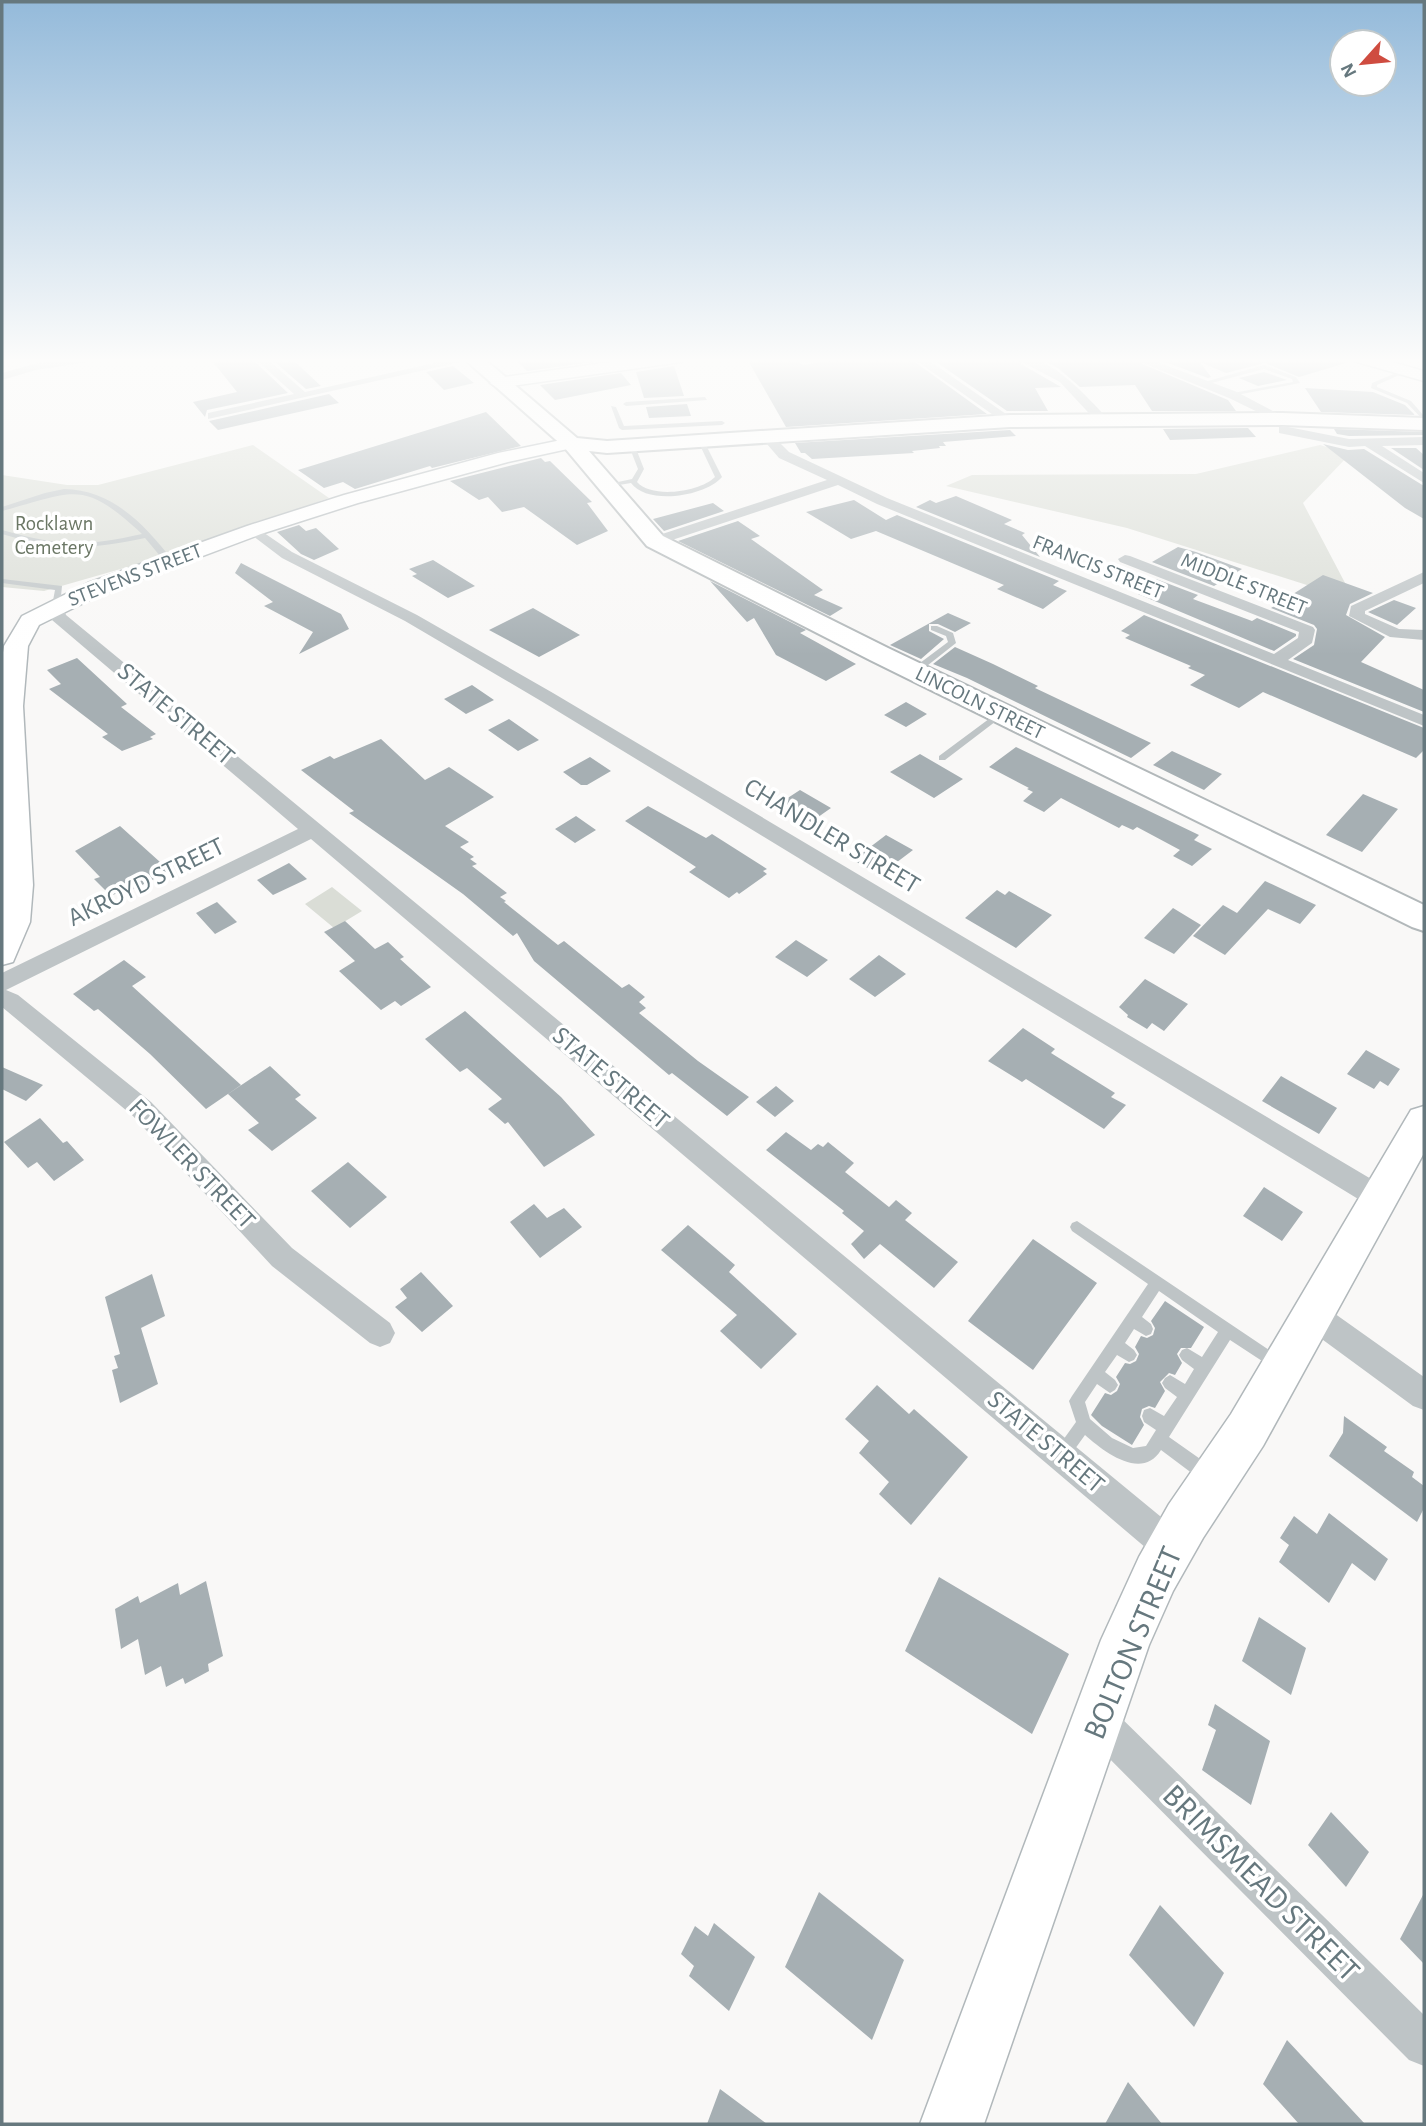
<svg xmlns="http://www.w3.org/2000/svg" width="1426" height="2126" font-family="'Alegreya Sans',sans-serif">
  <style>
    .green { fill: #daddd6 }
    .building { fill: #a6afb3 }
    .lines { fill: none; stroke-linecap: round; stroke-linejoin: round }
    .secondary-casing { stroke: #b1b8bb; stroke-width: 3 }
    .primary-casing { stroke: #b2b8ba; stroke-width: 4 }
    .lane { fill: #bec4c6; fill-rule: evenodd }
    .street { fill: #bec4c6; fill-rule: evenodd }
    .secondary { fill: #fff; fill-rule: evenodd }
    .primary { fill: #fff; fill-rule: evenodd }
    .labels { text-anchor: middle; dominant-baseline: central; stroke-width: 7; stroke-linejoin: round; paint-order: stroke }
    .far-park-label { font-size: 21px; fill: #6b7765; stroke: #fff }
    .far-street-label { font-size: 21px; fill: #66787e; stroke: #fff }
    .street-label { font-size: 26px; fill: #66787e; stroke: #fff }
    .near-street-label { font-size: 32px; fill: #66787e; stroke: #fff }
  </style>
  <rect width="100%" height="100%" fill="#f9f8f7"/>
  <path class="green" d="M253,445L329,498L159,558L44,591L2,587V475L67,485H98Z
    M1320,445L1350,454L1303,503L1354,600L1127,528L946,486L972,475L1196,474Z
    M332,887L362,911L334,928L305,904Z"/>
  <path class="building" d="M239,357H250L288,393L207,410L205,417L193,402L237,392L213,362Z
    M269,357H290L321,386L306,389Z
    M513,357H606L608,360L527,371Z
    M746,357H792L803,365L850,357H908L987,414L786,427Z
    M929,357H1020L1021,364L1061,387L1035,388L1048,411H1007Z
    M1036,357H1126L1228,400L1236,411H1152L1135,385L1080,387L1058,368Z
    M1152,357H1345L1346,363L1299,377L1265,363L1226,373L1200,362L1211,377L1208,378Z
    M453,366L474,383L444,390L426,372Z
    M674,366L684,396L644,398L636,372Z
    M1264,372L1287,380L1258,386L1239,378Z
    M621,373L631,385L555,400L540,385Z
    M1305,388L1373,392L1405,405L1415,415L1321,412Z
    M329,394L339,403L218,430L209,421Z
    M687,404L691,416L649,418L646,407Z
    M486,412L521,446L432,468L430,466L355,489L343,482L324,488L298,470Z
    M1248,428L1256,437L1170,440L1163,429Z
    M1334,429L1424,432V435L1349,436L1337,434Z
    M1010,430L1016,436L943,442L946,446H939L940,448L912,451L914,453L812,459L805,453H801L795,443Z
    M1323,444L1348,450L1364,449L1424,486V519L1405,508Z
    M1391,448H1416L1424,455V470Z
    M541,458L545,462L550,461L592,502L587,503L608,531L577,545L524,507L502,512L488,497L479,500L450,481Z
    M956,496L1012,520L1004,524L1025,533L1022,535L1040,557L916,507L930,500L936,503Z
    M854,500L886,520L897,515L1059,581L1053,585L1067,591L1043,609L997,589L1004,585L876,531L851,539L806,512Z
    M713,503L724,511L664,531L653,519Z
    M738,521L760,536L751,539L823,590L814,595L843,608L830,616L678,541Z
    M299,525L306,531L316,528L339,549L314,560L301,554L277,532Z
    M1178,547L1196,552L1242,569L1214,586L1152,562Z
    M433,560L475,586L448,598L412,576L417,574L409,569Z
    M241,563L341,614L349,629L299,654L313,632L264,606L273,602L235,573Z
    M1323,575L1373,593L1350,604L1346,615L1385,637L1361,662L1424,690V712L1293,659L1314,645L1317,629L1314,625L1271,608Z
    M1156,579L1198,595L1193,599L1252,621L1257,618L1296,634V636L1274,651L1138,594Z
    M710,581L806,630L800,633L856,664L826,681L776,655L754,618L747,622Z
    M1394,600L1416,608L1397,625L1368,612Z
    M533,608L580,635L539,657L489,630Z
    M948,613L971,623L955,632L938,624H929V631L944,639L921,659L890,645Z
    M1144,615L1424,728V750L1416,758L1263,692L1239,708L1190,685L1205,675L1188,668L1191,666L1125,638L1130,635L1121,631Z
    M955,647L993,664L1038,686L1035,688L1151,743L1131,758L967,678L933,664Z
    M77,658L127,704L121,707L156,734L150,737L153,739L122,751L102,737L108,734L49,689L61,684L47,670Z
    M472,685L494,700L466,714L444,699Z
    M906,702L927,714L906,727L884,715Z
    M509,719L539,740L518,751L488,730Z
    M381,739L425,780L449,767L494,797L445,826L469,842L460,847L474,857L470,859L477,864L472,866L507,893L500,897L506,901L504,902L558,945L564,941L622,988L629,984L645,997L639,1002L646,1008L639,1013L698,1061L749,1097L727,1116L672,1073L669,1075L534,961L517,933L513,936L463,894L349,813L354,811L301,770L330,756L334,759Z
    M1016,747L1199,835L1194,840L1212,849L1192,866L1173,856L1180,850L1137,827L1133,830L1122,825L1119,828L1061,798L1044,812L1023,801L1033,792L1027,789L1029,788L989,767Z
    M1172,751L1222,774L1204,790L1153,765Z
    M920,754L963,779L934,798L890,772Z
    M590,757L611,771L587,785H581L563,772Z
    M800,790L831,808L811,822L780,803Z
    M1363,794L1398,809L1362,852L1326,835Z
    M648,806L706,838L712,834L767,869L763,871L767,874L739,894L737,892L729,898L689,872L696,867L625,821Z
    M576,816L596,830L575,843L555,829Z
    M120,826L170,871L130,891L127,888L111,896L94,879L100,877L75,851Z
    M886,835L913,850L880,875L853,860Z
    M289,863L307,879L273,895L257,880Z
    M1265,881L1316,905L1300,924L1268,909L1225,955L1193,936L1223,905L1237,913Z
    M997,890L1005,895L1009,891L1052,915L1016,948L965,918Z
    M217,902L237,922L215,934L196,913Z
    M1173,908L1201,925L1174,954L1144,938Z
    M345,921L375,949L388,942L404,957L400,959L431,987L401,1006L395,1001L381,1010L339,971L355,961L324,932Z
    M796,940L828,960L807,977L775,957Z
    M879,955L906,974L875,997L849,979Z
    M124,960L146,977L132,986L241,1085L206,1109L150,1054L98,1009L94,1011L73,994Z
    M1145,979L1188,1004L1164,1031L1152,1023L1147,1029L1127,1017L1128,1015L1119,1007Z
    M465,1011L561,1097L595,1135L544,1167L508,1122L505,1124L488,1109L502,1099L467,1068L460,1072L425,1039Z
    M1023,1028L1055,1049L1051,1053L1115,1093L1111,1097L1126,1105L1104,1129L1026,1079L1022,1082L988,1061Z
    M1366,1050L1400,1069L1388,1086L1380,1081L1374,1089L1347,1074Z
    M270,1066L301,1095L295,1099L317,1118L272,1151L248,1130L259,1123L228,1094Z
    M2,1067L43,1085L26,1101L2,1089Z
    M1281,1076L1337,1108L1319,1134L1262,1101Z
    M776,1086L794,1101L775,1117L756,1102Z
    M40,1118L63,1143L67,1141L84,1160L54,1181L37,1162L28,1168L4,1142Z
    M786,1132L811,1150L818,1144L823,1147L828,1142L854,1163L845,1172L889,1207L896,1200L912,1213L905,1220L958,1262L934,1288L880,1244L864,1259L851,1244L864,1231L842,1213L844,1211L766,1150Z
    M348,1162L387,1197L350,1228L311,1191Z
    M1264,1187L1303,1212L1282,1241L1243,1216Z
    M534,1204L547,1218L564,1208L582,1227L540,1258L510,1222Z
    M688,1225L735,1265L729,1272L797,1334L761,1369L720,1331L737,1315L661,1250Z
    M1033,1239L1097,1283L1033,1370L968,1321Z
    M421,1272L453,1306L422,1332L395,1307L407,1298L400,1289Z
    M152,1274L165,1316L141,1328L158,1384L120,1403L112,1370L118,1368L114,1356L120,1354L105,1297Z
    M1165,1301L1204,1327L1191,1348H1181L1177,1354L1182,1363L1175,1375L1169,1373L1160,1382L1165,1391L1155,1408L1149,1406L1142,1409L1140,1417L1144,1425L1132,1445L1102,1426L1091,1415L1105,1393L1111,1395L1117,1391L1120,1384L1116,1377L1125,1363L1130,1364L1136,1361L1139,1354L1135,1347L1141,1336L1147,1338L1153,1335L1155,1328L1151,1321Z
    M877,1385L909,1414L914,1409L968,1457L911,1525L879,1494L889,1482L859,1453L869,1441L845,1419Z
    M1344,1416L1387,1447L1384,1451L1414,1472L1412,1477L1424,1486V1508L1417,1522L1329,1456L1343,1433Z
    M1329,1513L1388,1559L1375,1581L1352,1563L1329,1603L1279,1562L1289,1545L1280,1538L1294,1516L1317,1534Z
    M939,1577L1069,1654L1032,1734L905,1651Z
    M206,1581L223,1656L208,1664L209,1671L185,1684L183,1678L166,1687L161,1666L145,1675L138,1639L121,1649L115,1609L138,1596L140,1603L178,1583L180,1595Z
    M1259,1617L1306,1648L1291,1695L1242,1661Z
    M1215,1704L1270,1741L1251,1805L1202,1770L1216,1730L1208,1725Z
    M1331,1812L1369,1852L1346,1887L1308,1845Z
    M819,1892L904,1960L872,2040L785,1967Z
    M1424,1893V1964L1400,1939Z
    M1160,1905L1224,1973L1194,2027L1129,1955Z
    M714,1923L755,1957L729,2011L689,1976L694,1966L681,1954L695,1926L708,1936Z
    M1287,2040L1365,2124H1299L1263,2084Z
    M1128,2082L1162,2124H1105Z
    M720,2089L767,2124H707Z"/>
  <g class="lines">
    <defs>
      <path id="secondary" d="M646,357H689L681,362L498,388L490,383L498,378Z
        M1348,357H1374L1424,371V381L1350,360Z
        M571,438L577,439L580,443L577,447L508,462L358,503L261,534L104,593L39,625L28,646L23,706L33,885L30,922L13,962L2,965V659L4,646L22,616L88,583L247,526L344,495L498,453Z
        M1424,1106V1153L1263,1446L1203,1538L1173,1591L1149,1645L984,2124H920L1101,1640L1139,1557L1169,1504L1231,1414L1411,1110Z"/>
      <path id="primary" d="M462,357H482L577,438L607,441L1010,415L1282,413L1424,418V430L1282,425L1010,427L607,453L589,451L663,536L888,648L1424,905V931L1412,927L870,660L647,546L564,447Z"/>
    </defs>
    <use href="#secondary" class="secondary-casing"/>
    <use href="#primary" class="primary-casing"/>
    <path class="lane" d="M1419,357H1424V361Z
      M1264,365L1296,377L1300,383L1231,396L1233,393L1293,382L1292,379L1264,369L1204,385L1201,383Z
      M1403,370L1408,371L1377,385V387L1411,401L1424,416V421L1407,403L1371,388L1372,383Z
      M705,397L707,400L626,406L623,404L626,402Z
      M611,406L616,407L624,426L722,421L725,423L722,425L622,430L619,428Z
      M701,439L704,441L722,477C706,496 648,506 631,483L607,487L604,485L632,479L638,469L629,446L632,444L635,446L644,469L637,482C652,499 700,492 715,477L698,441Z
      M64,489C113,490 145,525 173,561L166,563L145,538C89,550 57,551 2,534V530C59,546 84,547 142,534C82,478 74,492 2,511V507L45,493Z
      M2,579L62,586L60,606L56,608L52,606L55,590L2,583Z
      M931,626H937L953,633L956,643L918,673H912V669L948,642L946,636L931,630Z
      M1001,710L1004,711V715L945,760H939V756Z
      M1077,1221L1284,1360L1287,1365L1284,1370L1279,1372L1230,1340L1169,1437L1213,1468L1215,1474L1213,1480L1207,1482L1201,1480L1161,1450C1142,1481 1104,1452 1085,1435L1067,1460L1061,1462L1055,1460L1053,1454L1076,1422L1069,1401L1072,1396L1148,1284L1072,1231L1070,1227L1072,1223ZM1159,1291L1218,1332L1202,1357L1187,1348L1182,1350L1179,1355L1182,1360L1194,1369L1185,1384L1170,1375L1165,1378L1162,1383L1165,1388L1177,1397L1164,1416L1150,1408L1144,1410L1142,1416L1144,1422L1156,1430L1146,1446L1133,1448L1112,1438L1090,1419L1085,1402L1097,1384L1110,1393L1115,1390L1118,1385L1115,1380L1105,1372L1117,1355L1129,1362L1134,1360L1137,1355L1134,1350L1125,1343L1134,1329L1146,1336L1151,1334L1153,1329L1151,1324L1142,1317Z"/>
    <path class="street" d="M77,357H106L101,360L36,370L2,380V373L34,364Z
      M253,357H265L305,392L461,357L478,358L208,419V413L294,394Z
      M911,357H924L1016,421L1014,424H1006Z
      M1128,357H1144L1237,392L1288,419L1278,422L1229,398Z
      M1022,358C1050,355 1088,398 1106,417V423H1098L1060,382L1022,362Z
      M1283,426L1349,439L1424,437V445L1382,446L1424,473V483L1365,446L1349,447L1279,433V427Z
      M766,432L770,433L789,452L887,498L1274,654L1298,638L1299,632L1120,562L1118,559L1125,555L1130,556L1313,627L1315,630L1312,643L1288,660L1424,715V726L877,504L838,485L660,544H650L648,541L650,538L827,480L779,458L760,436Z
      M254,526L292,552L417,615L553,693L1388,1189L1392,1197L1388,1205L1378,1209L1368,1205L541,701L405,621L282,558L249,533L247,530L249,527Z
      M1424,572V583L1365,611V614L1399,629L1424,630V640L1390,637L1349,616L1351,606Z
      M56,601L62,603L66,615L1183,1535L1188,1547L1183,1559L1171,1564L1159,1559L311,839L6,990L18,995L151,1102L292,1248L390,1323L395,1333L390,1343L380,1347L370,1343L272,1266L133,1116L2,1007V973L298,829L52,620L48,606Z
      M1314,1302L1324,1306L1424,1377V1410L1413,1406L1304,1326L1299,1316L1304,1306Z
      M1097,1702L1110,1707L1424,2015V2066L1409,2060L1084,1733L1079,1720L1084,1707Z"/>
    <use href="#secondary" class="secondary"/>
    <use href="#primary" class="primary"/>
  </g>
  <linearGradient id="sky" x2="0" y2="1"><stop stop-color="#94bada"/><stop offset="0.55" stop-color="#fcfcfb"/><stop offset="1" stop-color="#fcfcfb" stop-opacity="0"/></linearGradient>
  <rect width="1426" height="655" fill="url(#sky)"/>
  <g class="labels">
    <g class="far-park-label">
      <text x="54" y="523">Rocklawn<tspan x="54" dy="24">Cemetery</tspan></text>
    </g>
    <g class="far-street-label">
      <text transform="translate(1098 567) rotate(22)">FRANCIS STREET</text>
      <text transform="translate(135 575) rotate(-21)">STEVENS STREET</text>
      <text transform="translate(1244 584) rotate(22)">MIDDLE STREET</text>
      <text transform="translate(980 703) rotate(26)">LINCOLN STREET</text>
    </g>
    <g class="street-label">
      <text transform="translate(176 714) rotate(40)">STATE STREET</text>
      <text transform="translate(832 836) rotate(31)">CHANDLER STREET</text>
      <text transform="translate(146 882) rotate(-26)">AKROYD STREET</text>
      <text transform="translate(611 1078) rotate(40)">STATE STREET</text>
      <text transform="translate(192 1164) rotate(46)">FOWLER STREET</text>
      <text transform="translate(1046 1442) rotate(40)">STATE STREET</text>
    </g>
    <g class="near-street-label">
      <text transform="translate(1133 1643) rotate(-67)">BOLTON STREET</text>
      <text transform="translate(1261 1883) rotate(45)">BRIMSMEAD STREET</text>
    </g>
  </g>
  <rect width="1426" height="2126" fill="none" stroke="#66787e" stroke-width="7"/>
  <g transform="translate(1363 63) rotate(243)"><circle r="33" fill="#ffffff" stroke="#c2c9cb" stroke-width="2"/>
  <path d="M0-5L12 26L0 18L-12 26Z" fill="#cf4c40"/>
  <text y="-10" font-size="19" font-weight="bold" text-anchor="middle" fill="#66787e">N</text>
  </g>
</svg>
